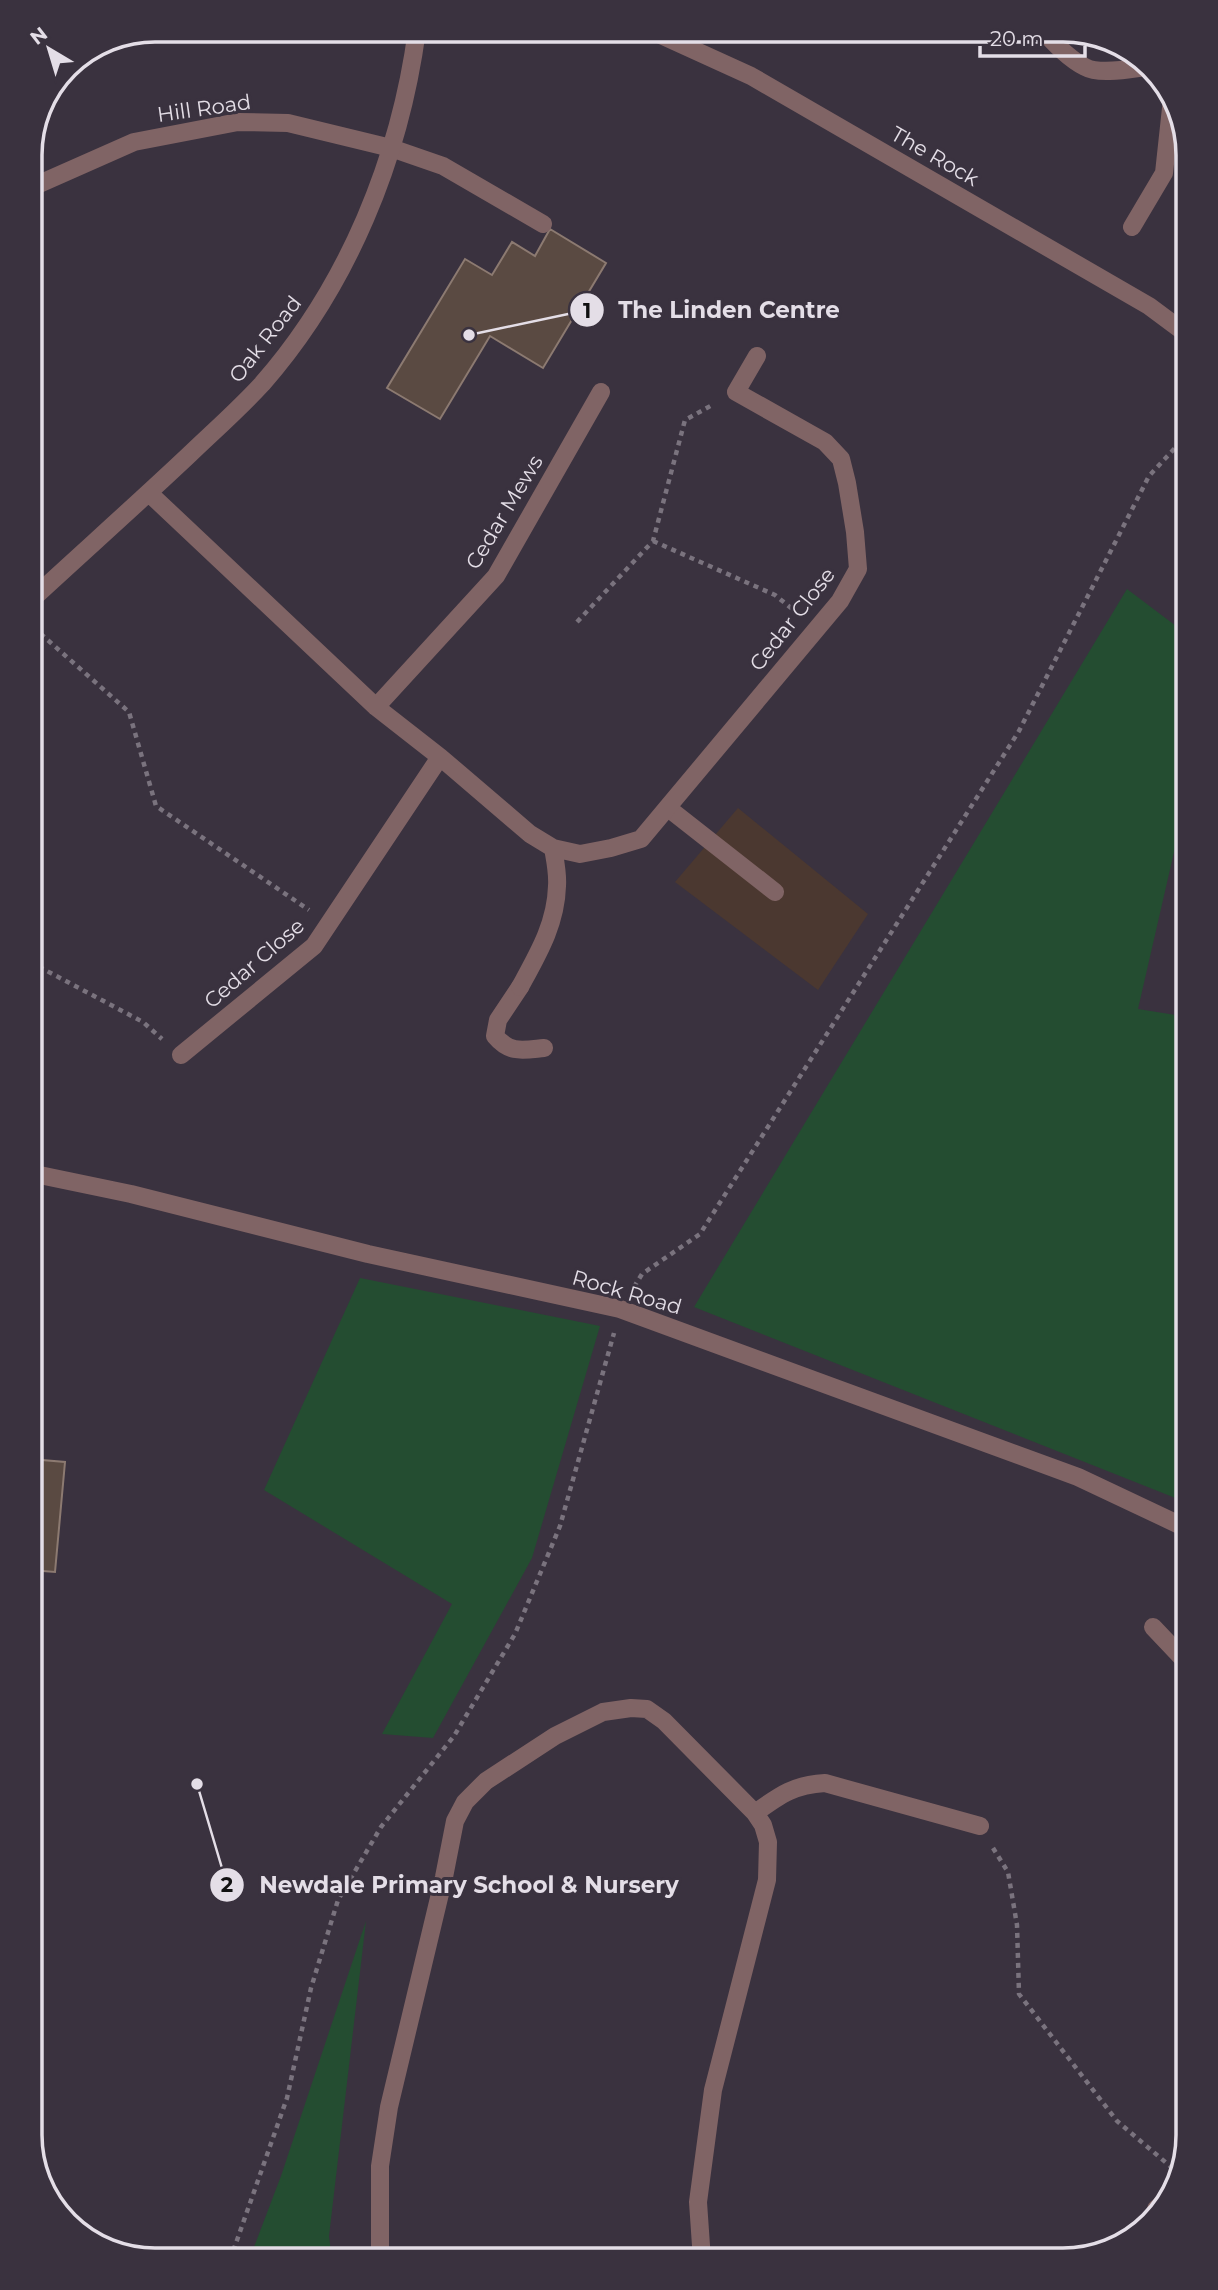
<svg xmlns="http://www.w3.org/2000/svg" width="1218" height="2290" font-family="Montserrat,sans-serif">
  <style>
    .industrial { fill: #4b3830 }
    .green { fill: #244d31 }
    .building { fill: #5a4a42; stroke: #8c7a71; stroke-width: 2 }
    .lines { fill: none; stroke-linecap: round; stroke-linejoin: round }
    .path { stroke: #7a737e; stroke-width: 4.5; stroke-dasharray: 5 5; stroke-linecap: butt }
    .service { stroke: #806465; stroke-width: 18 }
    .minor { stroke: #806465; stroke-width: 18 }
    .tertiary { stroke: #806465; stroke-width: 18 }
    .labels { text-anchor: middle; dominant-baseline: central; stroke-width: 6; stroke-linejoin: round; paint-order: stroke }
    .street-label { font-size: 21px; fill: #e4dee7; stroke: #3a323f }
    .rim { fill: none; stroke: #e4dee7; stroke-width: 3.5 }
    .leader { fill: none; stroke: #e4dee7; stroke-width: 2.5 }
    .callout-dot { fill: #e4dee7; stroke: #3a323f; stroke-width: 2.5 }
    .mark-label { font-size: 21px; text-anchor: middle; font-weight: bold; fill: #111 }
    .callout-label { font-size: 23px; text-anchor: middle; font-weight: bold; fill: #e4dee7; stroke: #3a323f; stroke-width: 6; stroke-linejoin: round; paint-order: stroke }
  </style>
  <rect width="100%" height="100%" fill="#3a323f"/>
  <path class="industrial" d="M738,808L868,914L818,990L675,882Z"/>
  <path class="green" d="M1127,589L1188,635V819L1177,839L1138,1009L1188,1017V1503L694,1307Z
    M360,1278L600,1326L532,1558L433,1738L382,1734L452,1604L264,1490Z
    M366,1921L329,2236L332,2260H249L281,2176Z"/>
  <path class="building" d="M550,229L606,263L543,368L490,336L440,419L387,388L465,259L492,275L512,242L535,256Z
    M30,1459L65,1462L55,1572L30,1570Z"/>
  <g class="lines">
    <path class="path" d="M653,541L775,595L796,612
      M577,622L653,541L685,420L714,404
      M33,627L129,712L156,806L309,910
      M30,962L143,1022L162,1039
      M634,1287L642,1274L700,1234L1019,731L1149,476L1188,434
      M993,1848L1008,1872L1017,1925L1019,1994L1117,2121L1177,2172
      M230,2260L287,2098L311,1988L338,1900L381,1827L454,1736L515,1634L560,1526L614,1333"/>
    <path class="service" d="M1042,30C1054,43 1069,59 1085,67C1099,75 1130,69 1146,67
      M391,148L443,166L543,224
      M1132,227L1164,173L1172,99
      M668,808L775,892
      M520,987L498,1020L495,1036C510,1054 523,1050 544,1048
      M1156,2209L1169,2199"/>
    <path class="minor" d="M650,30L751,76L1149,306L1188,335
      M30,188L134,142L238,122L288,123L391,148
      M149,493L376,707L440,757L530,834L553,848L580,854L611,848L641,839L840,601L858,569L855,532L847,483L841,459L825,442L736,392L757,356
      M30,601C83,552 137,504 190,454C214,431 239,409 262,384C348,286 400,158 417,30
      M376,707L496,576L601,392
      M520,987C538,954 556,924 557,886C558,873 555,860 553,848
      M181,1055L314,946L440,757
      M1153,1627L1188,1664
      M755,1813C780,1795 793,1785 825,1783L980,1826
      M380,2260V2166L389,2107L444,1877L455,1821L465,1802L486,1781L555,1736L603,1712L631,1708L647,1709L664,1721L755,1813L763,1825L768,1842L767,1880L713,2090L698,2202L702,2260"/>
    <path class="tertiary" d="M30,1173L131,1194L368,1254L620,1309L1078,1477L1188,1529"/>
  </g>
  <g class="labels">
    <g class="street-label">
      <text transform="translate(204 108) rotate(-8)">Hill Road</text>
      <text transform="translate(935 156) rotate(30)">The Rock</text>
      <text transform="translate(265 339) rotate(-52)">Oak Road</text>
      <text transform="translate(504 512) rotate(-59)">Cedar Mews</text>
      <text transform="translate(792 619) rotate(-52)">Cedar Close</text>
      <text transform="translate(254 963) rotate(-41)">Cedar Close</text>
      <text transform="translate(627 1292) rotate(16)">Rock Road</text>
    </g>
  </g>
  <path d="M0 0H1218V2290H0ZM155 42H1063A113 113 0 0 1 1176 155V2135A113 113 0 0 1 1063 2248H155A113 113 0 0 1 42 2135V155A113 113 0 0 1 155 42Z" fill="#3a323f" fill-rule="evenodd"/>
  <path class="rim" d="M155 42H1063A113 113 0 0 1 1176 155V2135A113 113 0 0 1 1063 2248H155A113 113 0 0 1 42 2135V155A113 113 0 0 1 155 42Z"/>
  <path class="leader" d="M469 335L587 310M197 1784L227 1885"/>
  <g class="callout-dot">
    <circle cx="469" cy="335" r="7"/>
    <circle cx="197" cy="1784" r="7"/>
    <circle cx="587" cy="310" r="18"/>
    <circle cx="227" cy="1885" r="18"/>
  </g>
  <g class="mark-label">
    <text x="587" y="318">1</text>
    <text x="227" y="1892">2</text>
  </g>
  <g class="callout-label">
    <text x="729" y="318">The Linden Centre</text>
    <text x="469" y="1893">Newdale Primary School &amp; Nursery</text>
  </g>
  <g transform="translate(49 49) rotate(322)" stroke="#3a323f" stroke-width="5" paint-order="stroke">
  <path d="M0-5L12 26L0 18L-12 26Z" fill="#e4dee7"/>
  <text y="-10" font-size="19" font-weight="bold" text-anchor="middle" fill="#e4dee7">N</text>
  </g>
  <path d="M980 46v10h105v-10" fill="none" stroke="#e4dee7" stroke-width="3.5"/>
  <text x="990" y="46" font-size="21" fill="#e4dee7" stroke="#3a323f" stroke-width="5" paint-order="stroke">20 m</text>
</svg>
